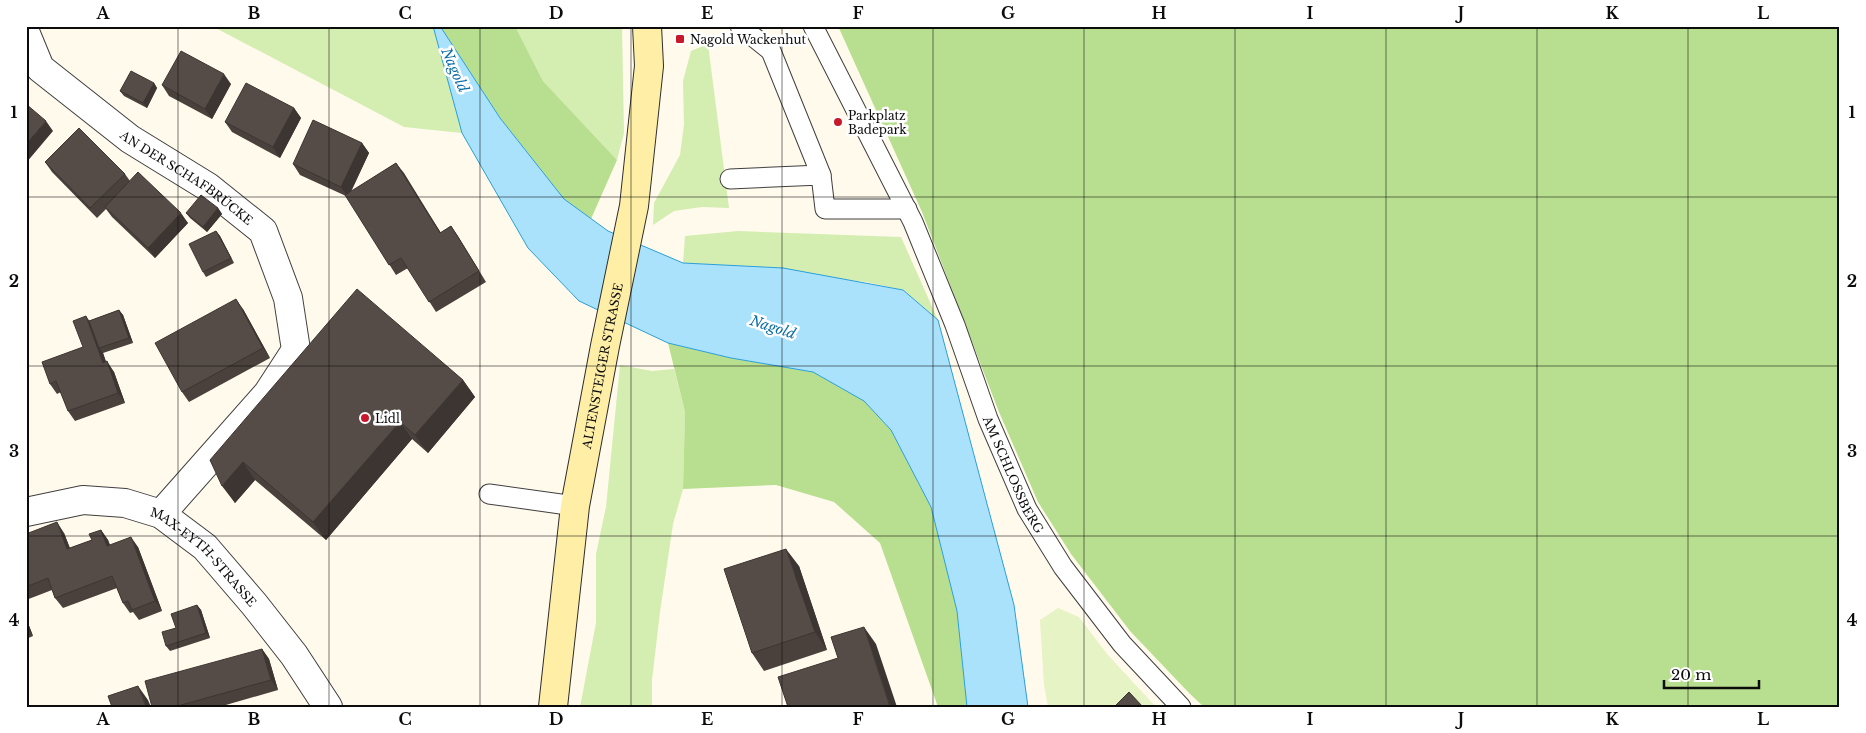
<svg xmlns="http://www.w3.org/2000/svg" width="1866" height="733" font-family="'Libre Baskerville',serif">
  <style>
    .green { fill: #d4edb1 }
    .forest { fill: #b8df8f }
    .pitch { fill: #e6f3c4 }
    .water { fill: #aae2fc; stroke: #2a9fda }
    .lines { fill: none; stroke-linecap: round; stroke-linejoin: round }
    .service-casing { stroke: #3f3f3f; stroke-width: 21 }
    .minor-casing { stroke: #3f3f3f; stroke-width: 30 }
    .secondary-casing { stroke: #2e2e2e; stroke-width: 30 }
    .service { stroke: #fff; stroke-width: 19 }
    .minor { stroke: #fff; stroke-width: 28 }
    .secondary { stroke: #ffefa6; stroke-width: 28 }
    .wall { fill: #4a413d }
    .shaded-wall { fill: #3c3532 }
    .building { fill: #564c47; stroke: #3c3532 }
    .grid { fill: none; stroke: #0c0c0c; stroke-width: 1; stroke-opacity: 0.55 }
    .poi-dot { fill: #c8182b; stroke: #fff; stroke-width: 2 }
    .labels { text-anchor: middle; dominant-baseline: central; stroke-width: 5; stroke-linejoin: round; paint-order: stroke }
    .poi-label { font-size: 12px; fill: #0c0c0c; stroke: #fff; text-anchor: start }
    .street-label { font-size: 12px; fill: #0c0c0c; stroke: #fff }
    .water-label { font-size: 14px; font-style: italic; fill: #0a6da8; stroke: #fff }
    .neatline { fill: none; stroke: #0c0c0c; stroke-width: 2 }
    .grid-label { font-size: 16px; text-anchor: middle; font-weight: bold; fill: #0c0c0c }
  </style>
  <rect width="100%" height="100%" fill="#fffaeb"/>
  <path class="green" d="M212,26H433L462,133L404,127Z
    M515,26H622L624,133L617,160L543,81Z
    M708,44L729,208L702,207L674,211L653,225L654,203L680,155L684,124L683,81L691,51Z
    M738,231L901,237L938,320L903,290L866,282L683,263L685,236Z
    M620,365L652,371L674,369L685,412L683,489L673,524L660,612L652,680V707H580L596,623V554L606,507Z"/>
  <path class="forest" d="M440,26H515L543,81L617,160L591,219L564,199L500,118Z
    M838,26H1840V707H1204L1190,694L1130,631L1071,554L1038,502L999,412L922,212Z
    M668,343L731,358L813,372L864,401L891,430L931,507L957,611L967,707H938L880,543L834,502L776,485L683,489L685,412Z"/>
  <path class="pitch" d="M1058,608L1079,617L1107,654L1156,707H1048L1044,685L1040,620Z"/>
  <path class="water" d="M433,26H440L500,118L564,199L608,231L683,263L783,268L903,290L938,320L1014,605L1028,707H967L957,611L931,507L891,430L864,401L813,372L731,358L668,343L579,301L528,248L462,133Z"/>
  <g class="lines">
    <defs>
      <g id="service">
        <path d="M740,26L771,51L821,175"/>
        <path id="s1" d="M813,26L913,222L955,325L988,419L1027,509L1063,567L1122,644L1181,707"/>
        <path d="M730,179L821,175L825,209H907"/>
        <path d="M489,494L575,506"/>
      </g>
      <g id="minor">
        <path id="s2" d="M26,34L40,68L130,139L208,187L263,231L288,298L296,350L268,393L161,514"/>
        <path id="s3" d="M26,512L83,500L125,503L161,514L205,547L254,604L294,655L328,707"/>
      </g>
      <g id="secondary">
        <path id="s4" d="M553,707L575,506L605,346L634,206L649,66L647,26"/>
      </g>
    </defs>
    <use href="#service" class="service-casing"/>
    <use href="#minor" class="minor-casing"/>
    <use href="#secondary" class="secondary-casing"/>
    <use href="#service" class="service"/>
    <use href="#minor" class="minor"/>
    <use href="#secondary" class="secondary"/>
  </g>
  <path class="wall" d="M154,83L157,88L147,108L124,96L120,91Z
    M231,84L212,119L169,96L162,85Z
    M294,108L301,118L280,158L232,132L225,122Z
    M362,143L369,153L351,192L396,163L441,233L451,226L486,282L436,312L408,268L396,275L346,196L300,175L293,164Z
    M45,162L125,174L130,181L188,223L155,258L112,217L106,209L97,218L52,172Z
    M218,208L222,214L207,232L190,218L186,213Z
    M216,231L220,236L234,263L206,277L203,272Z
    M243,309L270,358L189,402L182,392Z
    M119,310L123,315L133,343L103,353L106,362L114,372L125,403L75,421L68,411L61,392L57,394L50,384L83,347L89,321Z
    M463,380L475,397L428,453L412,439L326,540L255,480L235,503L210,460Z
    M101,530L108,540L110,545L138,547L162,611L139,620L133,612L130,613L123,603L117,588L63,608L55,598L52,590L26,600V534L64,533L70,548L92,540Z
    M799,566L827,650L764,671L752,653Z
    M197,605L201,610L210,638L170,651L166,646L176,628Z
    M26,618L33,636L26,639Z
    M262,649L269,659L278,690L219,707H152Z"/>
  <path class="shaded-wall" d="M224,74L231,84L212,119L205,109Z
    M154,83L157,88L147,108L143,103Z
    M294,108L301,118L280,158L273,147Z
    M46,121L53,131L26,163V144Z
    M362,143L369,153L348,197L341,187Z
    M396,163L404,173L447,243L440,233Z
    M218,208L222,214L207,232L203,227Z
    M181,213L188,223L155,258L148,248Z
    M451,226L458,236L486,282L479,271Z
    M216,231L220,236L234,263L231,258Z
    M236,299L243,309L270,358L263,348Z
    M119,310L123,315L133,343L129,338Z
    M86,316L93,326L99,348L103,353L110,373L103,363Z
    M107,361L114,372L125,403L118,393Z
    M463,380L475,397L428,453L415,435Z
    M400,422L412,439L326,540L313,522Z
    M243,462L255,480L235,503L222,486Z
    M57,522L64,533L74,560L67,549Z
    M101,530L108,540L114,556L107,546Z
    M131,537L138,547L162,611L155,601Z
    M786,549L799,566L827,650L815,632Z
    M197,605L201,610L210,638L206,633Z
    M26,618L33,636L26,626Z
    M864,627L876,644L897,707H890Z
    M262,649L269,659L278,690L271,680Z
    M138,686L148,700L151,707H146Z"/>
  <path class="building" d="M181,51L224,74L205,109L162,85Z
    M131,71L154,83L143,103L120,91Z
    M246,83L294,108L273,147L225,122Z
    M26,104L46,121L26,144Z
    M313,120L362,143L341,187L293,164Z
    M79,128L125,174L90,208L45,162Z
    M396,163L440,233L451,226L479,271L429,302L401,258L389,265L345,195Z
    M138,172L181,213L148,248L105,207Z
    M201,195L218,208L203,227L186,213Z
    M216,231L231,258L203,272L189,244Z
    M357,289L463,380L415,435L400,422L313,522L243,462L222,486L210,460Z
    M236,299L263,348L182,392L155,343Z
    M119,310L129,338L99,348L89,321Z
    M86,316L103,363L107,361L118,393L68,411L56,381L50,384L42,362L83,347L73,321Z
    M57,522L67,549L92,540L89,534L101,530L107,546L131,537L155,601L132,610L128,601L123,603L112,576L55,598L48,578L26,587V534Z
    M786,549L815,632L752,653L724,569Z
    M197,605L206,633L166,646L162,632L176,628L171,614Z
    M864,627L890,707H788L778,677L838,658L831,637Z
    M262,649L271,680L174,707H152L145,681Z
    M138,686L146,707H112L108,696Z
    M1129,692L1143,707H1114Z"/>
  <path class="grid" d="M178,26V707M329,26V707M480,26V707M631,26V707M782,26V707M933,26V707M1084,26V707M1235,26V707M1386,26V707M1537,26V707M1688,26V707M26,197H1840M26,366H1840M26,536H1840"/>
  <g class="poi-dot">
    <rect x="675" y="34" width="10" height="10" rx="2.5"/>
    <circle cx="838" cy="122" r="5"/>
    <circle cx="365" cy="418" r="5"/>
  </g>
  <g class="labels">
    <g class="poi-label">
      <text x="690" y="39">Nagold Wackenhut</text>
      <text x="848" y="115">Parkplatz<tspan x="848" dy="14">Badepark</tspan></text>
      <text x="375" y="418">Lidl</text>
    </g>
    <g class="street-label">
      <text stroke="none"><textPath href="#s2" startOffset="220">AN DER SCHAFBRÜCKE</textPath></text>
      <text stroke="none"><textPath href="#s4" startOffset="345">ALTENSTEIGER STRASSE</textPath></text>
      <text stroke="none"><textPath href="#s1" startOffset="492">AM SCHLOSSBERG</textPath></text>
      <text stroke="none"><textPath href="#s3" startOffset="198">MAX-EYTH-STRASSE</textPath></text>
    </g>
    <g class="water-label">
      <text transform="translate(455 70) rotate(66)">Nagold</text>
      <text transform="translate(773 327) rotate(18)">Nagold</text>
    </g>
  </g>
  <rect width="1866" height="733" fill="none" stroke="#ffffff" stroke-width="55"/>
  <path d="M1664 680v8h95v-8" fill="none" stroke="#0c0c0c" stroke-width="2.5"/>
  <text x="1671" y="680" font-size="15" fill="#0c0c0c" stroke="#ffffff" stroke-width="4" paint-order="stroke">20 m</text>
  <rect x="28" y="28" width="1810" height="678" class="neatline"/>
  <g class="grid-label">
    <text x="103" y="19">A</text>
    <text x="254" y="19">B</text>
    <text x="405" y="19">C</text>
    <text x="556" y="19">D</text>
    <text x="707" y="19">E</text>
    <text x="858" y="19">F</text>
    <text x="1008" y="19">G</text>
    <text x="1159" y="19">H</text>
    <text x="1310" y="19">I</text>
    <text x="1461" y="19">J</text>
    <text x="1612" y="19">K</text>
    <text x="1763" y="19">L</text>
    <text x="14" y="118">1</text>
    <text x="1852" y="118">1</text>
    <text x="14" y="287">2</text>
    <text x="1852" y="287">2</text>
    <text x="14" y="457">3</text>
    <text x="1852" y="457">3</text>
    <text x="14" y="626">4</text>
    <text x="1852" y="626">4</text>
    <text x="103" y="725">A</text>
    <text x="254" y="725">B</text>
    <text x="405" y="725">C</text>
    <text x="556" y="725">D</text>
    <text x="707" y="725">E</text>
    <text x="858" y="725">F</text>
    <text x="1008" y="725">G</text>
    <text x="1159" y="725">H</text>
    <text x="1310" y="725">I</text>
    <text x="1461" y="725">J</text>
    <text x="1612" y="725">K</text>
    <text x="1763" y="725">L</text>
  </g>
</svg>
